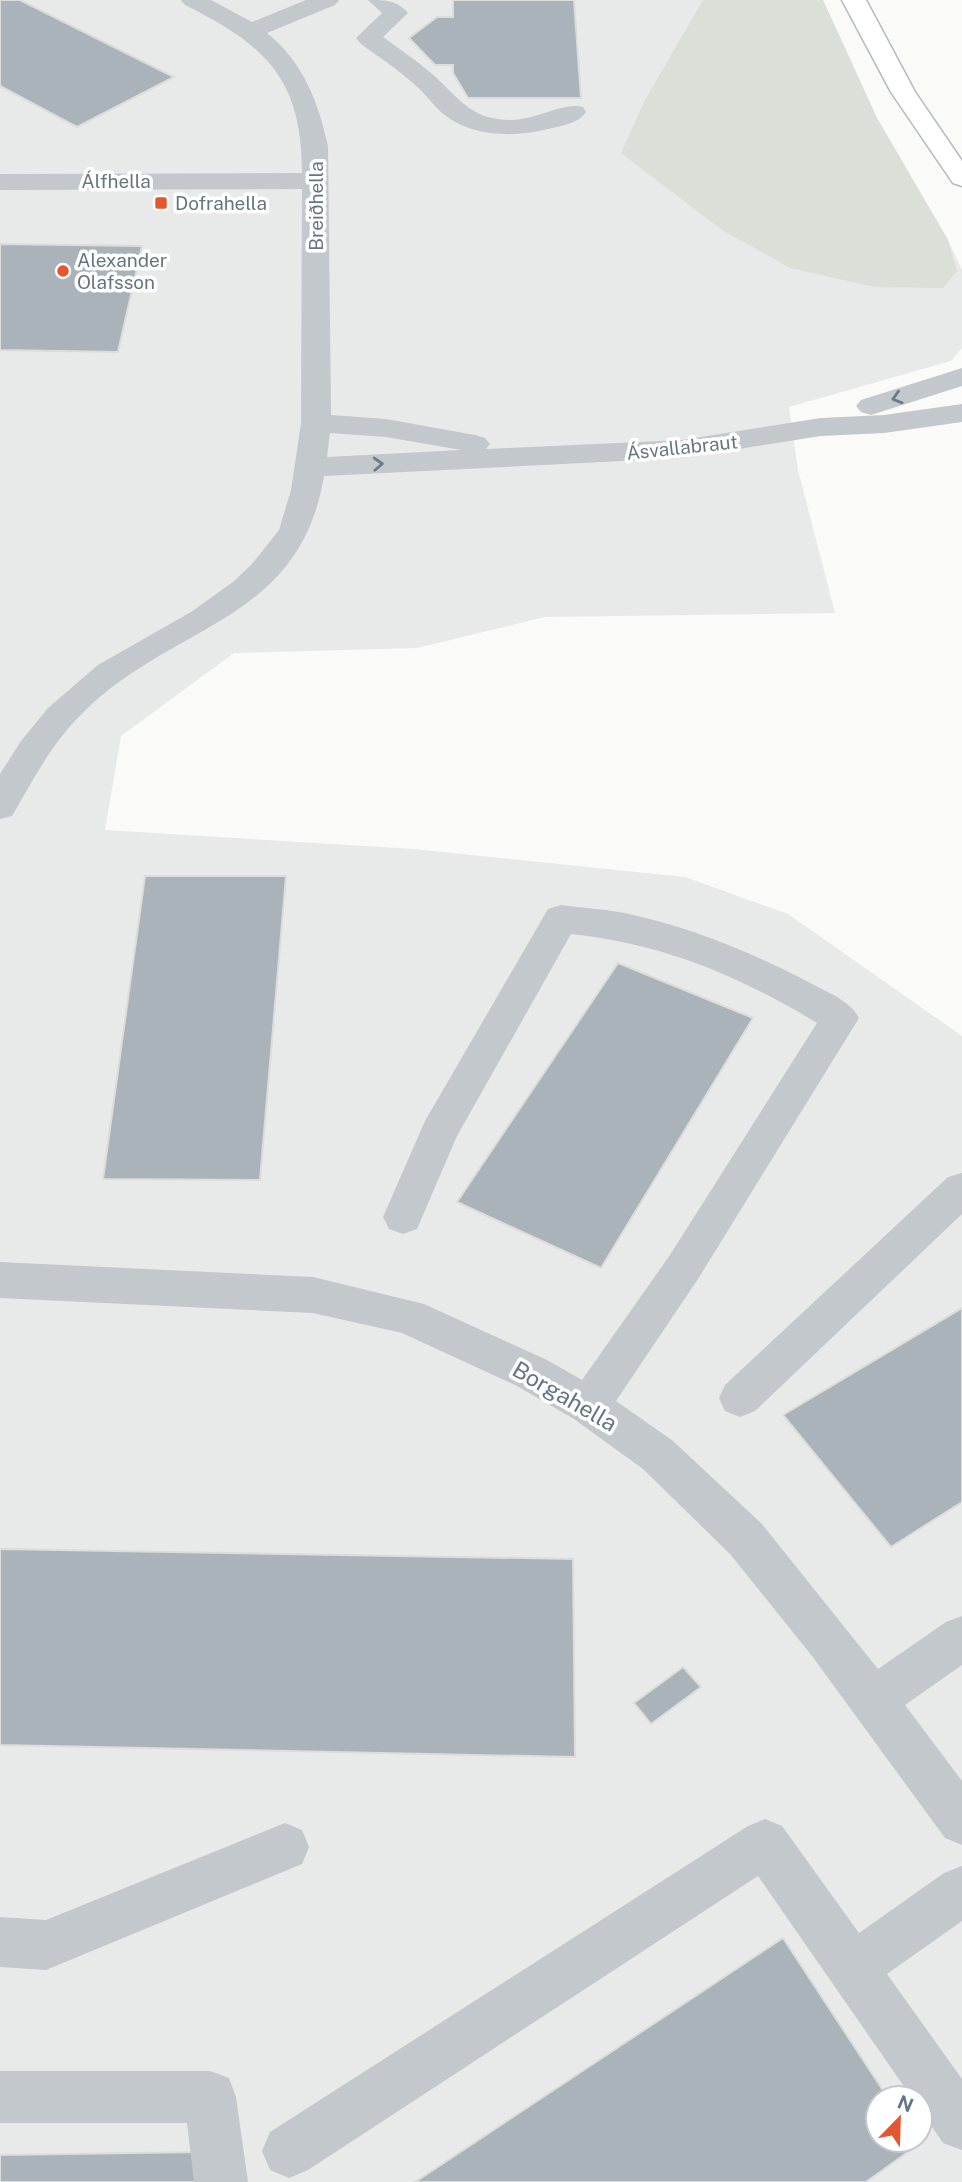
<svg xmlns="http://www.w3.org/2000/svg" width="962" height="2182" font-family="'Public Sans',sans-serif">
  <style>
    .built { fill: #e8e9e9; fill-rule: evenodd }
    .green { fill: #dadfd7 }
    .building { fill: #aab3b9; stroke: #dcdcda; stroke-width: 2 }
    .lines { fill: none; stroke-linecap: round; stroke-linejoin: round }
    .major-casing { stroke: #b5babe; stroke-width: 3 }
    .minor { fill: #c3c8cc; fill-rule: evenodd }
    .major { fill: #fff; fill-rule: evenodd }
    .oneway { stroke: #6a7a87 }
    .poi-dot { fill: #e4572e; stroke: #fff; stroke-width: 2.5 }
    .labels { text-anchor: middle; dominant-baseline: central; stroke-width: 7; stroke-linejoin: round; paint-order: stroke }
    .far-street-label { font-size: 19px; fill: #657683; stroke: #fff }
    .far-poi-label { font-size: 19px; fill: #657683; stroke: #fff; text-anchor: start }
    .street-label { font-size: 23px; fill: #657683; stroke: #fff }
  </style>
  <rect width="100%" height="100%" fill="#fafaf8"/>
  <path class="built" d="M0,0H823L877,118L948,240L962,270V348L951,361L789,407L798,470L835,613L545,617L417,648L234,653L121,736L105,830L414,849L685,877L788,914L962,1036V2182H0ZM878,2098H920V2140H878Z"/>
  <path class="green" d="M703,0H823L877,118L948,240L957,271L943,288L874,287L790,268L722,230L621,153L644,102Z"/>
  <path class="building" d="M0,0H20L174,77L77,127L0,86Z
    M453,0H574L581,98H468L453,73V65H435L409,38L437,17H453Z
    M0,244L142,246L118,352L0,350Z
    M145,876H286L260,1180L103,1179Z
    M618,963L753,1018L601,1268L457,1202Z
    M962,1308V1502L891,1547L783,1415Z
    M0,1549L573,1559L575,1757L0,1745Z
    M683,1667L701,1687L651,1724L634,1703Z
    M783,1938L888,2098H878V2140H916L919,2144L866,2182H415Z
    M201,2152L199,2182H0V2155Z"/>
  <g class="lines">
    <defs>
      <path id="major" d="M842,0H866L915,92L962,161V186L953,183L891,92Z"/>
    </defs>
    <use href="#major" class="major-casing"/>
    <path class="minor" d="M181,0H211L252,22L306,0H339L335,5L267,33C303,62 318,101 328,146L331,415L386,419L475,435L485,438L490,444L486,449L682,440L821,418L884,415L962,404V422L884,433L821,436L682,458L324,476C301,614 191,621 101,696C57,733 40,768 12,816L0,819V774L21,741L48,708L98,665L191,612L233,582L252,564L279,530L291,490L301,423L302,189L0,190V174L302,173C302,78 265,45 185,5ZM330,433L386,437L461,450L327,457Z
      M368,0C385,0 397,0 408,13L383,37C399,49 416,60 431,73C460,98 470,121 514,120C536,119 565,102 583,107L586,112C579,123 561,126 548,129C513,138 470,137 441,112C432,104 425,93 415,85C398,69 378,57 360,43L356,38L382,13Z
      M962,368V386L871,415L861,412L856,406L861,400Z
      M561,905C582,908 604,909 625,913C690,927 754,953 812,984C829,993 850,1001 859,1018L698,1279L616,1401L673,1441L762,1524L878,1669L946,1622L962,1616V1665L905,1705L962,1781V1845L945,1838L812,1656L730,1554L643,1469L574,1419L517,1386L402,1333L313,1313L0,1298V1262L313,1277L424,1304L547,1360L582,1380L670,1255L817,1023C737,975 664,944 571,934L457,1136L417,1229L403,1234L389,1229L383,1217L425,1121L548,909Z
      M962,1173V1214L755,1411L740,1417L725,1411L719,1398L725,1385L948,1177Z
      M765,1819L782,1826L859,1933L944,1873L962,1866V1921L887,1974L962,2079V2150L943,2143L920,2109V2098H912L758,1876L308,2170L289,2178L270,2170L262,2151L270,2132L748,1826Z
      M285,1823L302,1830L309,1847L302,1864L46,1970L0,1967V1917L46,1920Z
      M0,2071H210L229,2078L236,2097L248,2182H194L187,2123H0Z"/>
    <use href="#major" class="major"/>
  </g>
  <defs><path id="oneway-chevron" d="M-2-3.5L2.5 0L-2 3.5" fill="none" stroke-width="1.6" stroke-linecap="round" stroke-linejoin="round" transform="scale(1.75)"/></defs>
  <g class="oneway">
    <use href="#oneway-chevron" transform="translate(897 398) rotate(163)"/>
    <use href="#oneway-chevron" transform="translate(378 464) rotate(-3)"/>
  </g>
  <g class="poi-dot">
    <rect x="154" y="196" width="14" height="14" rx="3.5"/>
    <circle cx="63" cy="271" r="7"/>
  </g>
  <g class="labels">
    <g class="far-street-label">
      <text x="116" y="181">Álfhella</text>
      <text transform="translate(316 206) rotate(-90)">Breiðhella</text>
      <text transform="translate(682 447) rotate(-6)">Ásvallabraut</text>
    </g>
    <g class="far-poi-label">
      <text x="175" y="203">Dofrahella</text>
      <text x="77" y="260">Alexander<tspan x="77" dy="22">Olafsson</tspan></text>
    </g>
    <g class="street-label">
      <text transform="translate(565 1396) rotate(30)">Borgahella</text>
    </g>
  </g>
  <g transform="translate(899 2119) rotate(23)"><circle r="33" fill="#ffffff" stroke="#c1c8cd" stroke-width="2"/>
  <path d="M0-5L12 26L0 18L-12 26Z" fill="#e4572e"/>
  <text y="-10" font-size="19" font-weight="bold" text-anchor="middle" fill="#657683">N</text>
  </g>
</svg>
